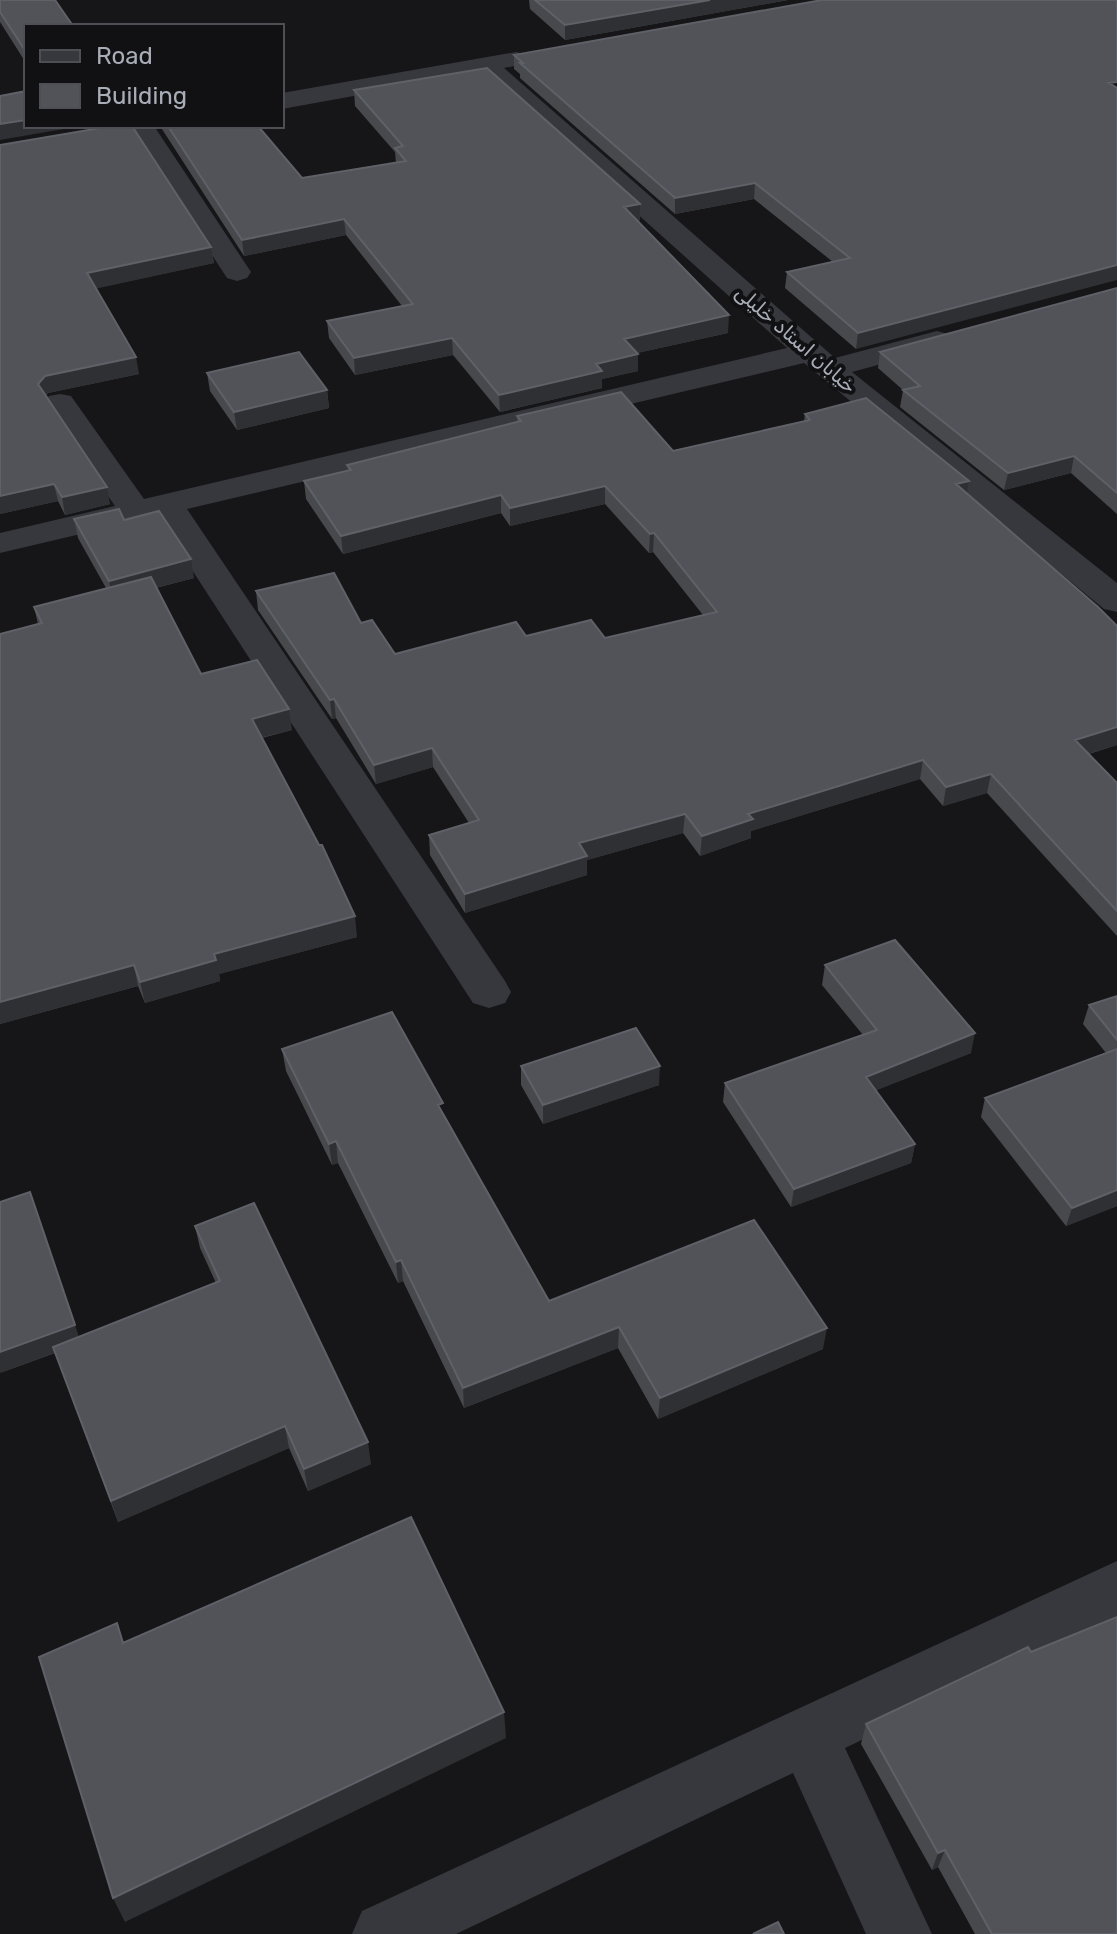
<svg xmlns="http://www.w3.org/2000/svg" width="1117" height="1934" font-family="Rubik,'Noto Naskh Arabic',sans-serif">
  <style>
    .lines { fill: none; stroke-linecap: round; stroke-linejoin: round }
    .minor { fill: #37383d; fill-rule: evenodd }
    .wall { fill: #47494d }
    .shaded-wall { fill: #2f3033 }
    .building { fill: #525359; stroke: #5f6168; stroke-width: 2 }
    .labels { text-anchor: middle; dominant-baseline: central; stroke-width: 8; stroke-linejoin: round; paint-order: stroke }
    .far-street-label { font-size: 20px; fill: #a8adb8; stroke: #111113 }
  </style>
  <rect width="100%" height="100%" fill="#161618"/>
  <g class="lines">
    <path class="minor" d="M516,52L525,54L528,59L525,64L504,68L835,358L937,331L948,334L952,340L948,346L852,372L1117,583V612L1104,609L804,363L187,509L505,981L511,992L505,1003L489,1008L473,1003L157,516L0,553V533L115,506L44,403L49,396L60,394L71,396L144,499L787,348L480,73L282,109V93Z
      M128,126H154L251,272L247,278L237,281L227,278Z
      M1117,1561V1617L845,1748L932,1934H866L793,1773L456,1934H352L362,1911Z"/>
  </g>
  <path class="wall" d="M0,0L26,26V63L0,22Z
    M529,0H788L565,40L530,9Z
    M1117,0L856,349L785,288L787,272L833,262L754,199L675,214L520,78V74L514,69V55Z
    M354,90L640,220L638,221L728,333L637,353L638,371L602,379V388L500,412L453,355L355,375L329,338L327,321L402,306L346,235L244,256L160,126H258L302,178L396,163L395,152L355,106Z
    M0,145L211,247L214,263L96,288L139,374L48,393L46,396L110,504L65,515L58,501L0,514Z
    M1117,288V514L1071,473L1004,490L900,407L903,390L878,368L880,352Z
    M207,373L327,390L329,408L237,430L210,391Z
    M805,414L967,494L1117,626V745L1089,754L1117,783V936L987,793L943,806L920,779L751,831V838L700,856L683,833L587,860V875L465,913L430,855L429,835L469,823L433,767L376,784L336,718L332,719L258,610L256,591L361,623L395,654L526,636L605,638L703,615L653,552L649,553L605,504L510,526L501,513L343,554L306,499L304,481L348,470L347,465L517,423V416L673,451L804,421Z
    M74,519L124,520L194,578L156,588L201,674L292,730L262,738L357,937L219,974L220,981L145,1003L138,986L0,1024V634L38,624L34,607L106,588L78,538Z
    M825,965L971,1053L876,1090L915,1144L911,1163L791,1207L723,1102L725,1083L863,1035L822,985Z
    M1117,996V1206L1066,1226L981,1117L985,1098L1106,1053L1083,1024L1089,1005Z
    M282,1049L444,1114L549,1301L823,1349L658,1419L618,1348L464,1408L403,1281L398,1283L338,1163L332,1165L286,1071Z
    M521,1066L659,1085L543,1124L521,1085Z
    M195,1226L371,1464L308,1491L289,1448L118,1522L55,1353L0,1373L79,1337L216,1283L200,1248Z
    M1031,1652L1117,1934H975L938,1867L932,1870L861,1744L866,1724Z"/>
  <path class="shaded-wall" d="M710,0H788L565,40V25Z
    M26,120V126H81L0,140V124Z
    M755,183L754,199L675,214V198Z
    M640,204V220L624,223V207Z
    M344,219L346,235L244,256L242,240Z
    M211,247L214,263L90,290L87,273Z
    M1117,265V280L856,349L858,333Z
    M729,315L728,333L623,356L624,339Z
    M452,338L453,355L355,375L354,358Z
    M638,354V371L602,379V388L500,412L499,395L596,364Z
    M136,357L139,374L48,393L42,401L38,384L45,376Z
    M327,390L329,408L237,430L234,412Z
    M1074,456L1071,473L1004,490L1008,473Z
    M969,481L966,499L956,484Z
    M54,484L58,501L0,514V496Z
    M605,486V504L510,526V508Z
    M107,487L110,504L65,515L62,497Z
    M501,495V513L343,554L341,536Z
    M654,533L653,552L649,553L650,534Z
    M191,559L194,578L113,599L109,581Z
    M334,699L336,718L332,719L330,700Z
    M289,709L292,730L255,739L252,719Z
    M1117,727V745L1071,759L1075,740Z
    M432,748L433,767L376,784L374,765Z
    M923,760L920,779L751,831V838L700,856L702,836L748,814Z
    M991,774L987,793L943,806L946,787Z
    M685,814L683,833L587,860V875L465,913V894L579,843Z
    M355,916L357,937L219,974L220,981L145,1003L140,982L214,954Z
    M134,965L138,986L0,1024V1002Z
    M975,1033L971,1053L862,1096L866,1077Z
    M660,1066L659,1085L543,1124V1105Z
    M336,1141L338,1163L332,1165L329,1144Z
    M915,1144L911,1163L791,1207L794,1189Z
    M1117,1190V1206L1066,1226L1072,1208Z
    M401,1260L403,1281L398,1283L396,1262Z
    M75,1325L81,1343L0,1373V1352Z
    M619,1327L618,1348L464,1408L463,1388Z
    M827,1328L823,1349L658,1419L660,1398Z
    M285,1426L289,1448L118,1522L111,1501Z
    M368,1442L371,1464L308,1491L304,1469Z
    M504,1712L506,1738L125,1922L113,1898Z
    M945,1850L938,1867L932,1870L938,1853Z"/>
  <path class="building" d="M0,0H55L73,26H26V52L0,12Z
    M535,0H710L565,25Z
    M822,0H1117V82L1109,83L1117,88V265L858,333L787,272L850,258L755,183L675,198L520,63H523L514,55Z
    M487,68L640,204L624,207L729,315L624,339L638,354L596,364L602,371L499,395L452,338L354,358L327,321L413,304L344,219L242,240L168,126H258L302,178L406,161L395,148L403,146L354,90Z
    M26,91V120L0,124V96Z
    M112,126H132L211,247L87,273L136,357L45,376L38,384L107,487L62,497L54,484L0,496V145Z
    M1117,288V493L1074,456L1008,473L903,390L920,386L880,352Z
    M299,352L327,390L234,412L207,373Z
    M621,392L673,451L810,420L805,414L866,398L969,481L956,484L1098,607L1117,626V727L1075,740L1117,783V911L991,774L946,787L923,760L748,814L753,819L702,836L685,814L579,843L587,856L465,894L429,835L479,820L432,748L374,765L334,699L330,700L256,591L334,573L361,623L372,620L395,654L516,622L526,636L591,620L605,638L717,612L654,533L650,534L605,486L510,508L501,495L341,536L304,481L351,470L347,465L521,421L517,416Z
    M119,509L124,520L159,511L191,559L109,581L74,519Z
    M151,577L201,674L257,660L289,709L252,719L319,845H322L355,916L214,954L216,960L140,982L134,965L0,1002V634L42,623L34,607Z
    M895,940L975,1033L866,1077L915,1144L794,1189L725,1083L877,1030L825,965Z
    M1117,996V1040L1089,1005Z
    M392,1012L443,1103L438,1105L549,1301L754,1220L827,1328L660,1398L619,1327L463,1388L401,1260L396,1262L336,1141L329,1144L282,1049Z
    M636,1028L660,1066L543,1105L521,1066Z
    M1117,1049V1190L1072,1208L985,1098Z
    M30,1192L75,1325L0,1352V1202Z
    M254,1203L368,1442L304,1469L285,1426L111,1501L53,1347L220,1281L195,1226Z
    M411,1517L504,1712L113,1898L39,1657L117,1623L123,1643Z
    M1117,1617V1934H992L945,1850L938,1853L866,1724L1028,1647L1031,1652Z
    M778,1922L784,1934H753Z"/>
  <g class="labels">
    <g class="far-street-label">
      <text transform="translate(796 339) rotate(41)">خیابان استاد خلیلی</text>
    </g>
  </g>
  <rect x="24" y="24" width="260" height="104" fill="#111113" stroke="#4d4f55" stroke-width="2"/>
  <rect x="40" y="50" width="40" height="12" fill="#37383d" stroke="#4d4f55" stroke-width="2"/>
  <text x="96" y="64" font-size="24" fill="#a8adb8">Road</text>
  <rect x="40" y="84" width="40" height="24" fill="#525359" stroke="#4d4f55" stroke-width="2"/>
  <text x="96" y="104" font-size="24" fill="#a8adb8">Building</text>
</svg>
